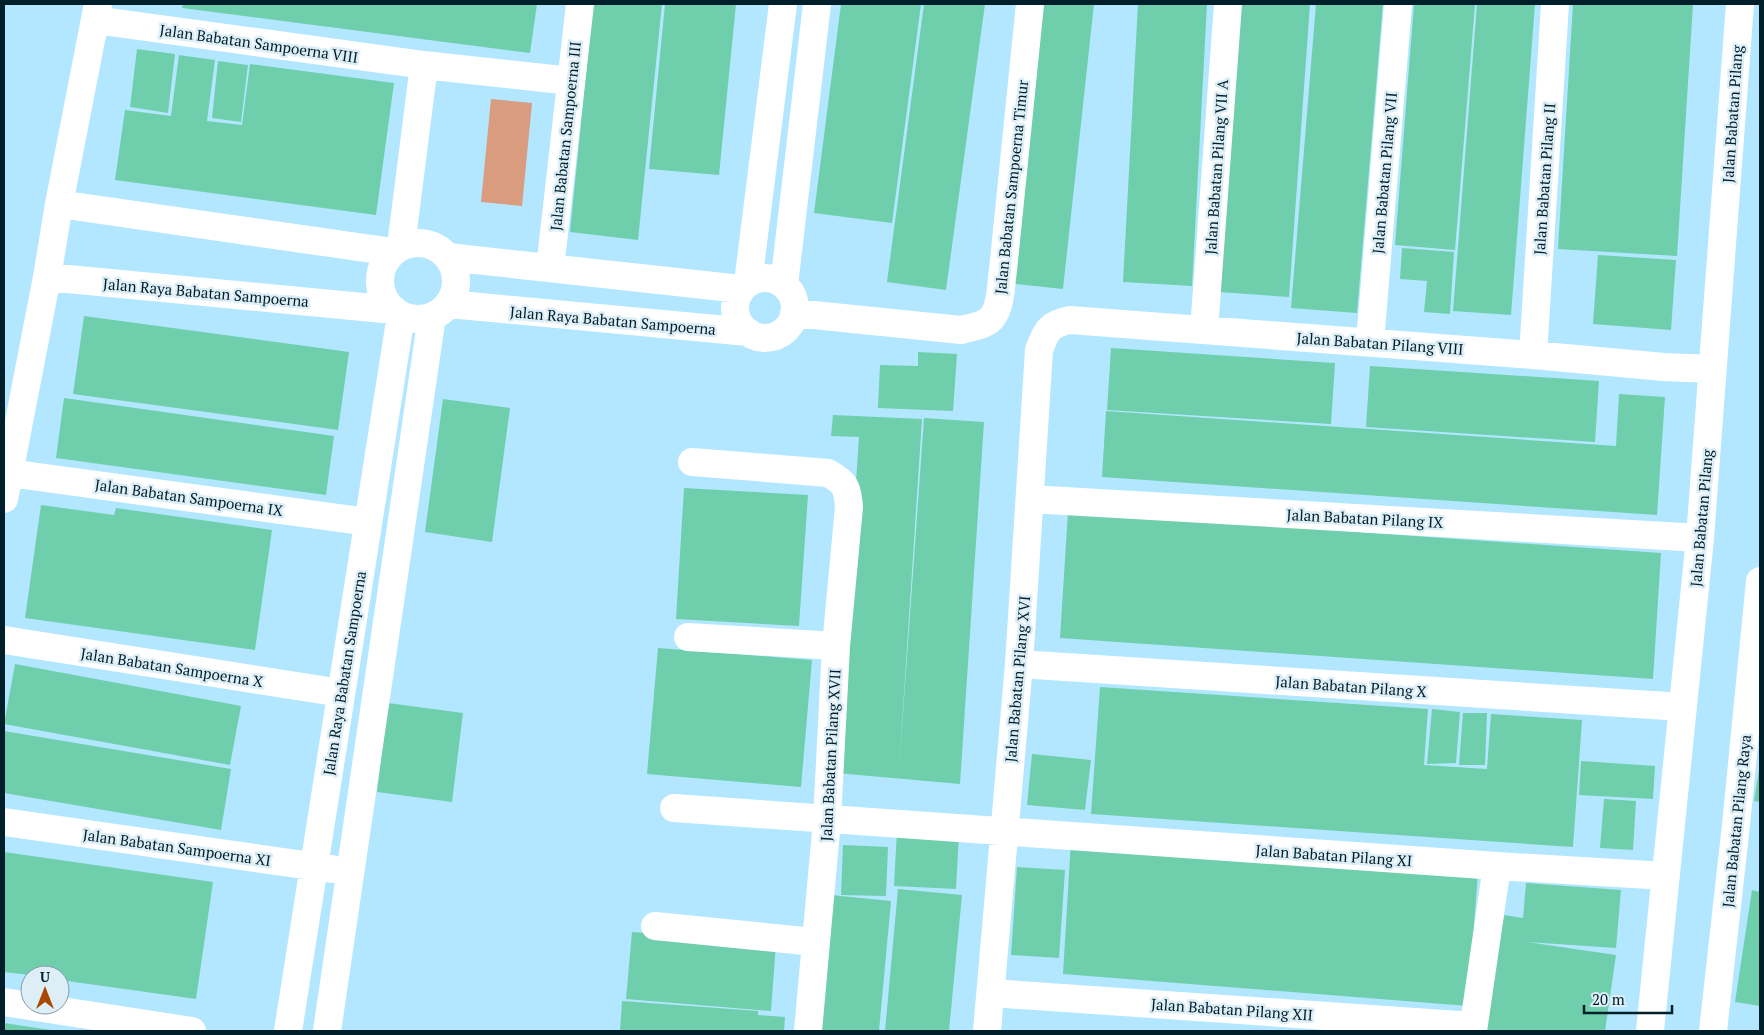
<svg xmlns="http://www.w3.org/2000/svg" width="1764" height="1035" font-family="'PT Serif',serif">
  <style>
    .green { fill: #d99c7e }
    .building { fill: #6fcfac }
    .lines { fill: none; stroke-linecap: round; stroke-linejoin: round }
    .minor { stroke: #fff; stroke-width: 28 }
    .labels { text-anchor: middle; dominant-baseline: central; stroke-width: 5; stroke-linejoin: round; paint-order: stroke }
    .street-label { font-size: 15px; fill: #011f2b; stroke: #ddeef6 }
  </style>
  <rect width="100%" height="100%" fill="#b2e7ff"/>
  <path class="green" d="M491,99L532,103L522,206L481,202Z"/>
  <path class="building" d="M183,4H537L530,53L182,8Z
    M593,4H662L638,240L570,232Z
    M665,4H736L719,175L649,169Z
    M841,4H921L892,223L814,213Z
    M924,4H985L946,290L887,282Z
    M1037,4H1094L1063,289L1006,283Z
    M1138,4H1207L1192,286L1123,282Z
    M1240,4H1310L1289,297L1219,292Z
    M1316,4H1383L1357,313L1291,308Z
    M1414,4H1475L1455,250L1395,245Z
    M1477,4H1535L1511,315L1453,311Z
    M1573,4H1693L1677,256L1558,249Z
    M137,49L175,54L168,113L130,107Z
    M179,55L215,60L207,121L242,125L250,64L394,83L376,215L115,180L125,110L171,116Z
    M218,61L248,65L241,122L212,118Z
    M1402,248L1454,252L1450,314L1424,312L1427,281L1400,279Z
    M1598,255L1676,260L1671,330L1593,324Z
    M84,316L349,352L338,430L73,394Z
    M1111,348L1335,363L1331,424L1107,410Z
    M918,352L957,354L953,411L878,408L880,365L918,366Z
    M1370,366L1599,381L1595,442L1366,427Z
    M1619,394L1665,397L1657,515L1102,477L1106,411L1616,446Z
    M64,398L334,436L326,495L56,458Z
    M443,399L510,408L492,542L425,532Z
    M833,415L922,419L899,770L924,418L984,422L960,784L836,773L859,437L831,436Z
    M684,488L808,495L799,626L676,619Z
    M41,505L114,515L116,508L272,530L255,650L25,618Z
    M1068,512L1661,553L1653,679L1060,638Z
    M658,648L812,660L801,787L647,774Z
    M15,664L241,706L230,765L4,724Z
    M1100,687L1428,709L1424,765L1487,769L1491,714L1582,720L1573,847L1091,814Z
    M388,703L463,713L452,802L377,792Z
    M1432,709L1460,712L1456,763L1427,764Z
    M1463,713H1487L1485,765H1459Z
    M4,731L231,769L221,830L4,793Z
    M1032,754L1091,760L1085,810L1027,805Z
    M1581,761L1655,766L1653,799L1579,795Z
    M1759,770H1760V802L1754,801Z
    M1604,799L1636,801L1633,850L1600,848Z
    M897,830L959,834L956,889L894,886Z
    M1071,840L1478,872L1468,1006L1063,974Z
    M843,845L888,847L886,896L841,895Z
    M4,852L213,882L196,999L60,980V975H30L4,972Z
    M1017,867L1065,870L1059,958L1011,955Z
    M1526,883L1621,890L1616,948L1527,942L1616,955L1605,1031H1483L1504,915L1523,918Z
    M898,889L962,895L949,1031H885Z
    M1752,890L1760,892V1006L1735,1002Z
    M831,895L891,901L879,1031H819Z
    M632,932L776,943L771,1011L626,999Z
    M622,1001L758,1011V1015L785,1017L784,1031H620Z
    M4,1023L51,1030V1031H4Z"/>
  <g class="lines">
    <path class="minor" d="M95,20L424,65L571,81
      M59,204L393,252
      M380 281a38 38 0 1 1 76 0a38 38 0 1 1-76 0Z
      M401,246L424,65
      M448,257L741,289
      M550,268L580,4
      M47,277L394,310
      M735 308a30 30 0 1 1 60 0a30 30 0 1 1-60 0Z
      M748,283L783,4
      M784,285L817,4
      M449,304L748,332
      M794,313L961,330C971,327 987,326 993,316C1001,306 1001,283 1003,270L1030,4
      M1204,330L1228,4
      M1370,342L1398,4
      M1533,355L1555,4
      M692,462L828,473C846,483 847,487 849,507L836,646L827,820L808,1031
      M9,473L368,522
      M4,499L47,277L59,204L98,4
      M1030,499L1700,538
      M688,637L836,646
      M4,640L341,693
      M1019,664L1683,707
      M674,808L1497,866L1666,876
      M4,822L332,869
      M655,926L815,942
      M991,993L1473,1026
      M4,1002L192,1031
      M288,1031L401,315
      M327,1031L432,316
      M987,1031L1019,664L1039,350C1046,331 1049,324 1070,320L1533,355L1664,367L1712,369
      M1473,1031L1497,866
      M1650,1031L1700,538L1740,4
      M1713,1031L1736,825L1760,581"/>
  </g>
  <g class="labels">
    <g class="street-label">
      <text transform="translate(259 43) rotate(8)">Jalan Babatan Sampoerna VIII</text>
      <text transform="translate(1732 114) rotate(-86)">Jalan Babatan Pilang</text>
      <text transform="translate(565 136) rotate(-84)">Jalan Babatan Sampoerna III</text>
      <text transform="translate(1216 167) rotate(-86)">Jalan Babatan Pilang VII A</text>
      <text transform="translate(1384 173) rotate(-85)">Jalan Babatan Pilang VII</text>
      <text transform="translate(1544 179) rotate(-86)">Jalan Babatan Pilang II</text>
      <text transform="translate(1011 187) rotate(-84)">Jalan Babatan Sampoerna Timur</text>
      <text transform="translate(206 292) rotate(5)">Jalan Raya Babatan Sampoerna</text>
      <text transform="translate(613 320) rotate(5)">Jalan Raya Babatan Sampoerna</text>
      <text transform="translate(1380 343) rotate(4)">Jalan Babatan Pilang VIII</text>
      <text transform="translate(189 497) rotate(8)">Jalan Babatan Sampoerna IX</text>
      <text transform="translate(1365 518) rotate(3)">Jalan Babatan Pilang IX</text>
      <text transform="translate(1701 518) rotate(-85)">Jalan Babatan Pilang</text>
      <text transform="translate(172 667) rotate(9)">Jalan Babatan Sampoerna X</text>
      <text transform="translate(344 673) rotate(-81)">Jalan Raya Babatan Sampoerna</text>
      <text transform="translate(1017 679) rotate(-85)">Jalan Babatan Pilang XVI</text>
      <text transform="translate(1351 686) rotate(4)">Jalan Babatan Pilang X</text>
      <text transform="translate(830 755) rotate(-87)">Jalan Babatan Pilang XVII</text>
      <text transform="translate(1736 821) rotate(-84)">Jalan Babatan Pilang Raya</text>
      <text transform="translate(177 847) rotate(8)">Jalan Babatan Sampoerna XI</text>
      <text transform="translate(1334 855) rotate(4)">Jalan Babatan Pilang XI</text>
      <text transform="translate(1232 1009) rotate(4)">Jalan Babatan Pilang XII</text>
    </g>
  </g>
  <rect width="1764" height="1035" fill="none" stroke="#011f2b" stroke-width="10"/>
  <g transform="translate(45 990)"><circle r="24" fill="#ddeef6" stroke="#859ba5"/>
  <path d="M0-4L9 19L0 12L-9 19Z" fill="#a94800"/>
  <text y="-8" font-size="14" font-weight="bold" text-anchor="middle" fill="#011f2b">U</text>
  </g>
  <path d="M1584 1005v8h88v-8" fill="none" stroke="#011f2b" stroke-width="2.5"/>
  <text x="1592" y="1005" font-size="15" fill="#011f2b" stroke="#ddeef6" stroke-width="4" paint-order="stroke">20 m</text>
</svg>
